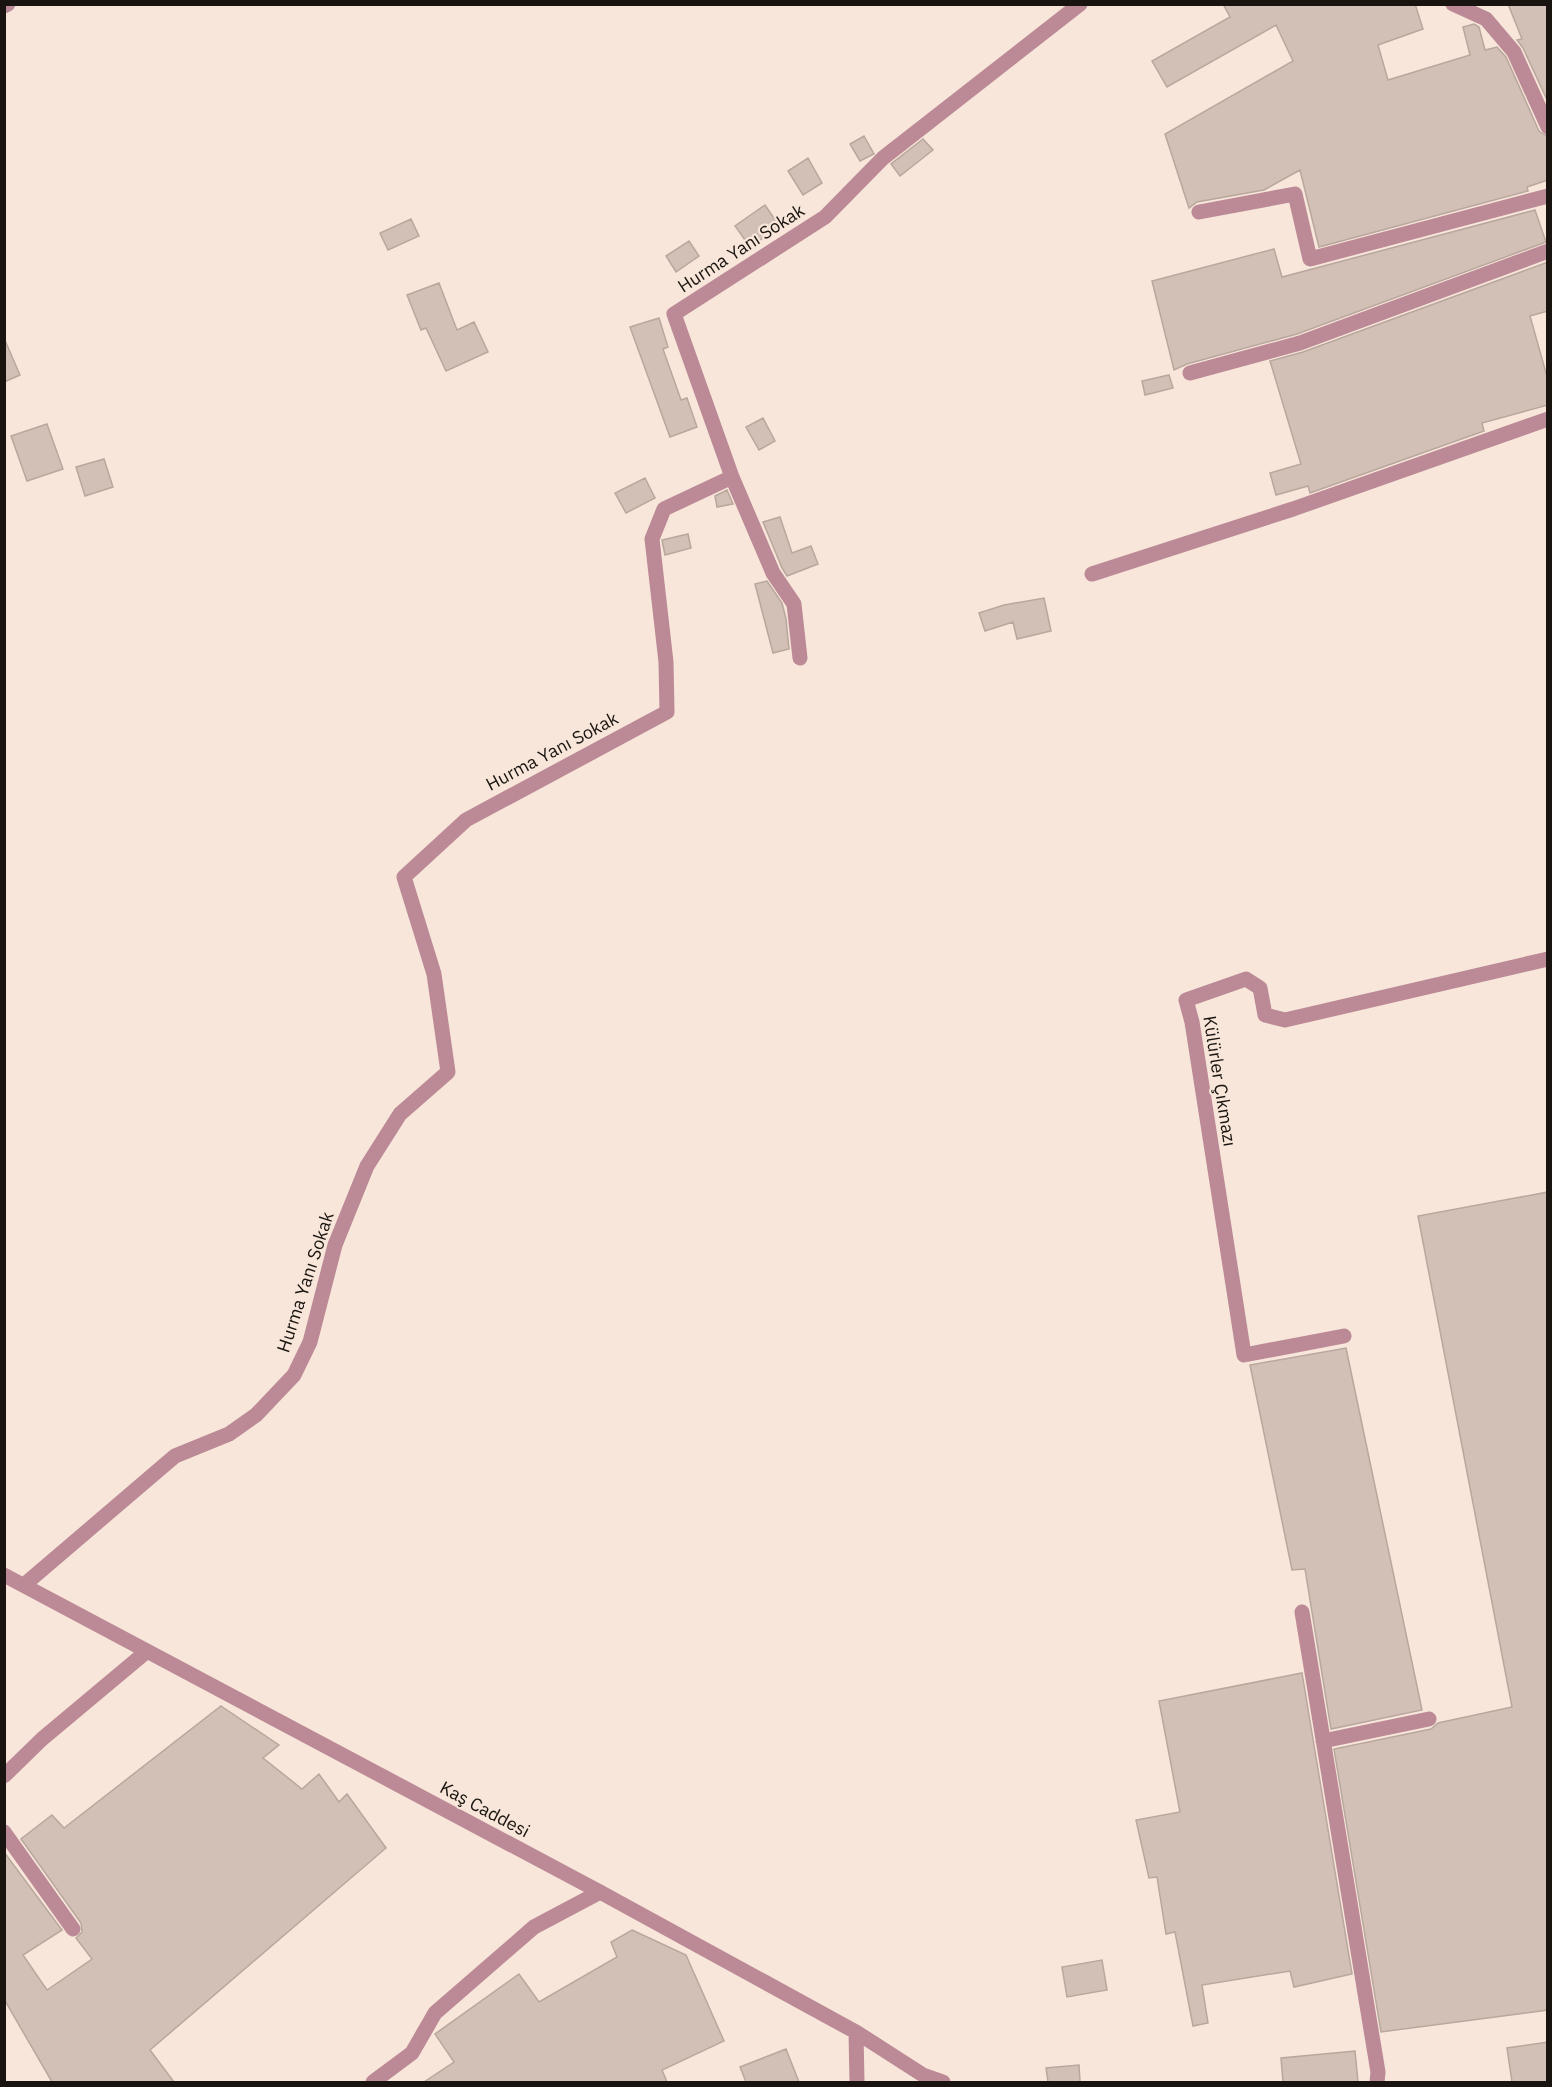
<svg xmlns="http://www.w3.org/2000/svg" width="1552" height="2087" font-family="'IBM Plex Sans',sans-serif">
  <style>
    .building { fill: #d2bfb6; stroke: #b9a79e; stroke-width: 1.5 }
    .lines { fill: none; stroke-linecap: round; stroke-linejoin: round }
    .minor { stroke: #bc8996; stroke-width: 15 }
    .labels { text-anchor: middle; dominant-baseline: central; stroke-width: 4.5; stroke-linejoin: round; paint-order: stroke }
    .street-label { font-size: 18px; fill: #191410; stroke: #f7e6d9 }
  </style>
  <rect width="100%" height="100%" fill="#f7e6d9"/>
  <path class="building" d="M1223,4H1415L1423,29L1378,45L1388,80L1470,55L1463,27L1474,24L1479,27L1485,50L1497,47L1506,57L1539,131L1548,137V180L1527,187L1528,191L1319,247L1300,170L1264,190L1197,202L1189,208L1165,134L1293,61L1276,25L1167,87L1152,61L1230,17Z
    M1508,4H1548V102L1523,48L1517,40L1522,39Z
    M864,136L874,154L860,161L850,144Z
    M923,139L933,150L900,176L891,164Z
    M808,158L822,183L803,195L788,171Z
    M765,205L780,227L750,247L735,226Z
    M1535,210L1546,242L1297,334L1187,364L1174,370L1152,281L1274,249L1282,277Z
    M411,219L419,236L388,250L380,233Z
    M689,241L699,256L676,272L666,256Z
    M1548,262V311L1530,316L1548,380V405L1482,423L1484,431L1310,493L1308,486L1276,495L1270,473L1301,464L1270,361L1303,352Z
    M439,283L457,330L474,322L488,352L446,371L426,328L421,330L407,295Z
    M659,318L668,347L663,349L681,400L687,398L697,427L670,437L630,327Z
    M4,338L20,375L4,382Z
    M1169,375L1173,388L1145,395L1142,381Z
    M763,418L775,441L759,450L746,427Z
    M47,424L63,469L27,481L11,436Z
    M104,459L113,487L85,496L76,467Z
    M645,478L655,498L626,513L615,493Z
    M727,490L733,504L717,507L715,496Z
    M780,517L792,553L811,546L818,564L787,576L782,568L763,522Z
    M688,534L691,548L665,555L662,540Z
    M767,581L782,603L786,619L789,649L773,653L755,584Z
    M1044,598L1051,631L1017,639L1013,622L985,631L979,613L1004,605Z
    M1548,1192V2010L1381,2032L1334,1749L1431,1729L1438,1723L1512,1707L1418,1216Z
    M1346,1348L1422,1710L1331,1729L1305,1569L1292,1570L1250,1365Z
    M1302,1673L1352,1974L1294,1987L1290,1971L1202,1985L1208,2023L1193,2026L1175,1932L1166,1934L1157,1877L1149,1878L1136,1820L1180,1812L1159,1701Z
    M221,1706L279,1745L263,1758L302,1789L319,1774L339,1802L347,1794L386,1848L150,2050L174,2082H52L4,1999V1852L62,1930L23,1955L47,1990L92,1959L76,1938L82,1932L81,1923L21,1839L52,1815L64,1828Z
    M632,1930L686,1955L724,2041L662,2070L667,2082H424L454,2062L435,2034L519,1974L539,2002L617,1957L611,1942Z
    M1102,1960L1107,1990L1067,1997L1062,1967Z
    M1548,2042V2082H1512L1507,2048Z
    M786,2049L799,2082H746L740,2067Z
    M1355,2051L1358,2082H1283L1281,2058Z
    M1079,2065L1080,2082H1048L1046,2068Z"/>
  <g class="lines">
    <path class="minor" d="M1453,4L1486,19L1514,52L1548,127
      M4,6L8,4
      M1199,212L1295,194L1310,259L1548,196
      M1190,373L1300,343L1548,251
      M732,477L773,573L794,604L800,658
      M1092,574L1293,509L1548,419
      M1344,1336L1244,1355L1192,1022L1186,1000L1246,979L1260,988L1265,1015L1285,1020L1548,959
      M4,1575L600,1892L856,2032L923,2075L943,2082
      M24,1585L175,1456L229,1434L256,1415L294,1375L310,1342L335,1245L367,1166L400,1114L448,1072L434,974L404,877L466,820L667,712L666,662L652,539L664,509L732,477L674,314L825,217L883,158L1080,4
      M1302,1612L1378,2072L1377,2082
      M1323,1741L1429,1719
      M4,1776L42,1739L146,1652
      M4,1832L73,1929
      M856,2032L857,2082
      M373,2082L412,2053L435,2013L534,1927L600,1892"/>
  </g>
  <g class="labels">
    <g class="street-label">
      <text transform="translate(741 248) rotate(-33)">Hurma Yanı Sokak</text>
      <text transform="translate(552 751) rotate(-28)">Hurma Yanı Sokak</text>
      <text transform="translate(1220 1081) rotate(81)">Külürler Çıkmazı</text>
      <text transform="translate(305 1282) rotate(-72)">Hurma Yanı Sokak</text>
      <text transform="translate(485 1809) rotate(28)">Kaş Caddesi</text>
    </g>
  </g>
  <rect width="1552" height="2087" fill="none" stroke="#191410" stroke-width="12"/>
</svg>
